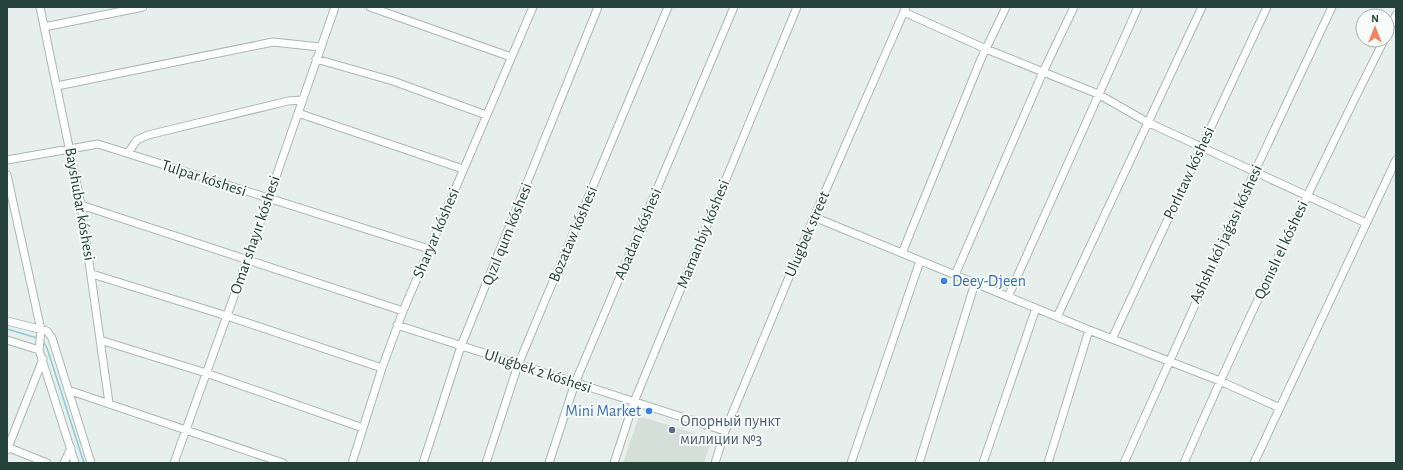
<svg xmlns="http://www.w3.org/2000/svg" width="1403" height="470" font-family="'Alegreya Sans',sans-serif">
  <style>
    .built { fill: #d4dfda }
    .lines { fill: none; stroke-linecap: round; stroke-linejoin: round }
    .stream { stroke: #8ec9d4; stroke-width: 1.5 }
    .minor-casing { stroke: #a8b8b2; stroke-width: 9 }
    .minor { stroke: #fff; stroke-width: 7 }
    .shop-dot { fill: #3f7fe0; stroke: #f7fbf9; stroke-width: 1.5 }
    .service-dot { fill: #5c6f8a; stroke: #f7fbf9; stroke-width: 1.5 }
    .labels { text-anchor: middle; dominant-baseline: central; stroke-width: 4; stroke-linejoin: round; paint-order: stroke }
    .street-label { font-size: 16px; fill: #24423a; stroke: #f7fbf9 }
    .shop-label { font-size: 16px; fill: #366cbe; stroke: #f7fbf9; text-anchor: start }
    .service-label { font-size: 16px; fill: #4e5e75; stroke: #f7fbf9; text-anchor: start }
  </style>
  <rect width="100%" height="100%" fill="#e6efeb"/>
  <path class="built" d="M639,416L712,439L704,463H623Z"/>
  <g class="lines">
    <path class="stream" d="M7,329L37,338
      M43,341L47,348L84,463"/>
    <defs>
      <path id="minor" d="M40,7L81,205L109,403
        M370,7L511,57
        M904,12L986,49L1098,94L1147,122L1366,223
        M44,27L143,7
        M1387,33L1396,15
        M316,59L393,81L486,115
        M57,86L273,42L320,47
        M298,113L463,169
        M128,153L137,140L148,135L288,101L303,100
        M7,160L98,144L429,249
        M7,175L41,330L39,350L75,463
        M81,205L403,311
        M814,217L1089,330L1220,381L1280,408
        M902,253L981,59L1006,7
        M92,274L227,316L382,368
        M955,275L1043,72L1074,7
        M1008,297L1138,7
        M1057,317L1202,7
        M7,321L47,331L52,338L91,463
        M397,325L725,431
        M1112,339L1267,7
        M7,340L39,350
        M100,340L206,373L363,428
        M68,390L283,463
        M7,447L47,463
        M7,450L43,359
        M64,463L71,448
        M174,463L247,260L335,7
        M352,463L382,368L403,311L533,7
        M423,463L461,346L598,7
        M486,463L518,365L668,7
        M549,463L575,383L734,7
        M614,463L634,402L797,7
        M715,463L725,431L814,217L906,7
        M851,463L920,261
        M919,463L975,283
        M983,463L1036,308
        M1048,463L1089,330
        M1124,463L1255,171L1332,7
        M1184,463C1246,320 1314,180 1384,40
        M1254,463L1396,160"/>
    </defs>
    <use href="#minor" class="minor-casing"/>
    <use href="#minor" class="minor"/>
  </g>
  <g class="shop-dot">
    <circle cx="944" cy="281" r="4"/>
    <circle cx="649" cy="411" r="4"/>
  </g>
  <circle class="service-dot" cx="672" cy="430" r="4"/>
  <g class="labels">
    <g class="street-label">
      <text transform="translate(1189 173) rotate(-65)">Porlıtaw kóshesi</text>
      <text transform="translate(204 178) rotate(18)">Tulpar kóshesi</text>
      <text transform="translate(80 204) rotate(80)">Bayshubar kóshesi</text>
      <text transform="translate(436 233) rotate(-67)">Sharyar kóshesi</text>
      <text transform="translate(507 234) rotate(-68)">Qızıl qum kóshesi</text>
      <text transform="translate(573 234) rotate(-67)">Bozataw kóshesi</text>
      <text transform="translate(638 234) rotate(-67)">Abadan kóshesi</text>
      <text transform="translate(703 234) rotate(-68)">Mamanbiy kóshesi</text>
      <text transform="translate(807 234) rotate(-67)">Ulugbek street</text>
      <text transform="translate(1226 234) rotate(-65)">Ashshı kól jaǵası kóshesi</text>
      <text transform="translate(255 235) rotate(-71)">Omar shayır kóshesi</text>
      <text transform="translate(1281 250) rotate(-65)">Qonıslı el kóshesi</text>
      <text transform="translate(538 371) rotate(18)">Uluǵbek 2 kóshesi</text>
    </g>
    <g class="shop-label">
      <text x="952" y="281">Deey-Djeen</text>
      <text x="641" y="411" text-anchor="end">Mini Market</text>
    </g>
    <g class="service-label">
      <text x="680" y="421">Опорный пункт<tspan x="680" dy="18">милиции №3</tspan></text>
    </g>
  </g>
  <rect width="1403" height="470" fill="none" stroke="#24423a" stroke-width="16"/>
  <g transform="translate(1375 28)"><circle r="19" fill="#f7fbf9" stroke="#a3b1ad"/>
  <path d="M0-3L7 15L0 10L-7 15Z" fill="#f4845f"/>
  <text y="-6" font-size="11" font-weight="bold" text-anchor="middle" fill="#24423a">N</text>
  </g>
</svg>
